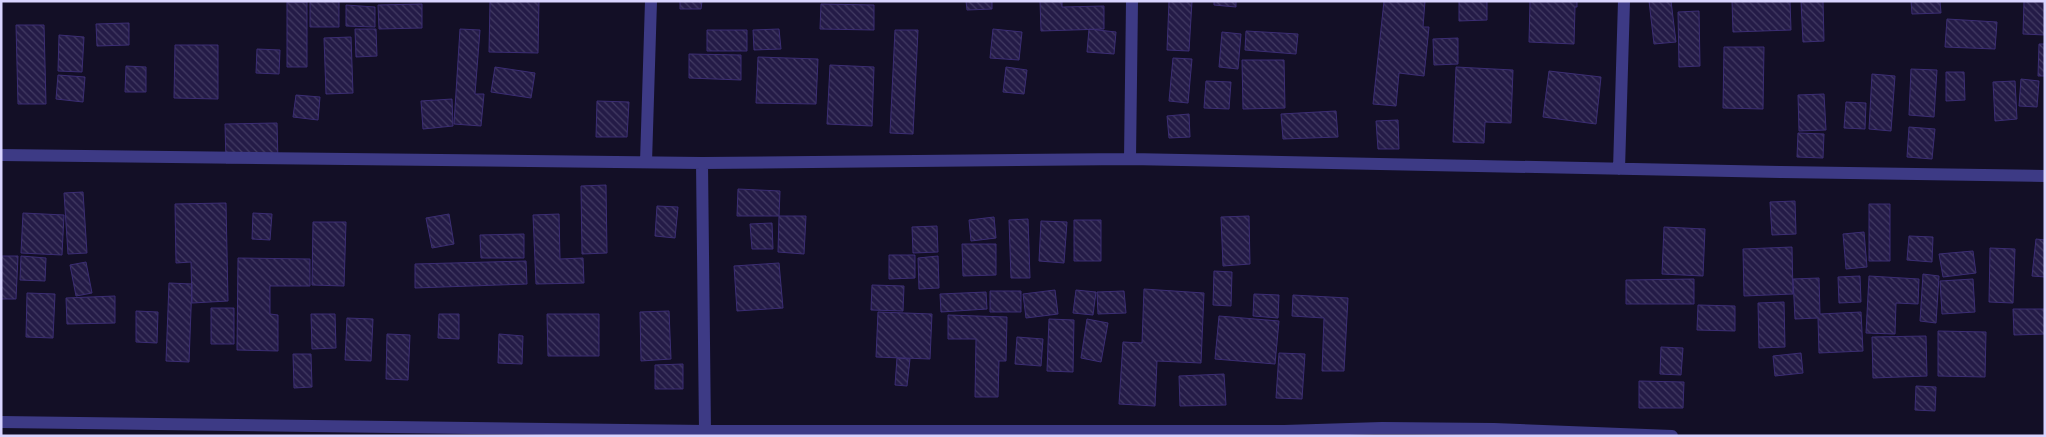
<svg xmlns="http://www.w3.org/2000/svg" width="2046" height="437" font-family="Rubik,sans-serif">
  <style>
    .building { fill: url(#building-back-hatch); stroke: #3b2d73 }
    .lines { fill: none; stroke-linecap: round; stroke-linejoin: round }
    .minor { stroke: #3d3a85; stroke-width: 12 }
  </style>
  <defs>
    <pattern id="building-back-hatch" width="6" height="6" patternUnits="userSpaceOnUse" patternTransform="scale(1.25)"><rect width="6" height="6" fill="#241b47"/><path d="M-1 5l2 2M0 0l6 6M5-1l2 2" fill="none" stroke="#433b63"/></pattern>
  </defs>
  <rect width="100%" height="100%" fill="#130f26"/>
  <path class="building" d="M310,1H339V27H310Z
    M490,1H539L538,53L489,52Z
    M680,1H702L701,9H680Z
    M966,1H992V9L967,10Z
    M1040,1H1062V7L1104,6V29L1041,31Z
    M1169,1H1192L1189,51L1167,50Z
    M1214,1H1236V7L1214,5Z
    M1384,1H1425L1423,27H1429L1424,76L1399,73L1396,106L1373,104Z
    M1459,1H1487V20L1459,21Z
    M1530,1H1577V7H1575L1574,44L1529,42Z
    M1649,1H1671L1676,42L1654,44Z
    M1732,1H1790L1791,30L1733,32Z
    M1801,1H1823L1824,41L1803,42Z
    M1911,1H1940L1941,13L1912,14Z
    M2024,1H2045V35L2023,34Z
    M287,2H307V67H287Z
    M422,4V28L379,29L378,5Z
    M821,4L874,5V30L820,29Z
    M346,5L375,7V27L346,26Z
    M1699,11L1700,66L1679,67L1678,12Z
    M1947,19L1997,22L1995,49L1945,47Z
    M129,23V45L97,46L96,24Z
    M16,25H44L46,104H18Z
    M355,29H376L377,56L356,57Z
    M460,29L480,30L475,94H484L481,126L454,124Z
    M779,29L781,49L754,50L753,30Z
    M993,29L1022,32L1019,60L990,58Z
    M1089,29L1116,32L1114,54L1087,52Z
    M707,30H747V51H707Z
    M895,30H918L913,134L890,133Z
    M1246,31L1298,34L1296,54L1245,50Z
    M1222,32L1241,34L1238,69L1219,67Z
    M59,35L84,37L82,72L58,71Z
    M351,37L353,93L326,94L324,38Z
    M1458,38V64L1434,65L1433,39Z
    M2039,44H2045V76H2038Z
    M175,45H218V99L174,98Z
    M1724,47H1764L1763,109L1723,108Z
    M257,49L280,50L279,74L256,73Z
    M689,54L741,55V80L689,78Z
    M758,57L818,59L816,104L756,103Z
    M1173,58L1192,59L1188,103L1169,101Z
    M1242,60H1284L1285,108L1243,109Z
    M830,65L874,67L872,126L827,124Z
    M126,66L146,67V92H125Z
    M495,67L535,73L531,98L491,92Z
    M1006,67L1027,70L1024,94L1003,92Z
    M1456,67L1513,70L1511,123L1485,122L1484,143L1453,142Z
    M1911,69L1937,70L1934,117L1909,115Z
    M1549,71L1601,77L1596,124L1543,117Z
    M1946,72H1964L1965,100L1946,101Z
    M1872,74L1895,76L1891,131L1869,129Z
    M58,75L85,77L83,102L56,99Z
    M2021,79L2039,81L2037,107L2019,106Z
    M1206,81L1231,82L1229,109L1204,108Z
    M2015,81L2017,119L1995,121L1993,82Z
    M1824,94L1826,130L1799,131L1798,95Z
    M296,95L320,97L318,120L293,117Z
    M452,99L453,126L423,129L421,101Z
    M597,101L629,102L627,137H596Z
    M1846,102L1866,103L1865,129L1844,128Z
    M1336,111L1338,137L1283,139L1281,114Z
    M1189,114L1190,137L1169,138L1167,116Z
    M1398,120L1399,149H1378L1376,121Z
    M277,123L278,162L226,163L225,124Z
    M1909,127L1935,129L1932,159L1907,157Z
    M1798,133L1824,134L1823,158L1797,157Z
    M606,185L607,253L582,254L581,186Z
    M738,189L780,191L779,216H737Z
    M83,192L87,253L68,254L64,193Z
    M1795,201L1796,234L1772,235L1770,202Z
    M226,203L228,301L192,303L191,262L176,263L175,204Z
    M1869,204H1890V261H1869Z
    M657,206L678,207L675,238L655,236Z
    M23,213L64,215L62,255L21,253Z
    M253,213L272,214L270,240L252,239Z
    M449,214L454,244L432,248L426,218Z
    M559,214L560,259L583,258L584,283L536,284L533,215Z
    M779,216H806L804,254L778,252Z
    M1249,216L1250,264L1223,266L1221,217Z
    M994,217L996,238L971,241L969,220Z
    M1028,219L1030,278H1011L1009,220Z
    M1074,220H1101V261H1074Z
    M1041,221L1067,222L1064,263L1039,261Z
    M313,222H346L344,286L312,285Z
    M772,223L773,249H752L750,224Z
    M937,226L938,252L913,253L912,227Z
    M1664,227L1705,229L1703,276L1662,274Z
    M1864,232L1867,267L1846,269L1843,234Z
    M524,234V258H481L480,235Z
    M1909,236L1933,237L1932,262L1907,260Z
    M2036,239L2045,240V277L2032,276Z
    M962,244H996V275L963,276Z
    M1792,247L1793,294L1744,296L1743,249Z
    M1990,248L2015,249L2013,303L1989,302Z
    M1973,251L1976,273L1943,277L1939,254Z
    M889,255H915V278L889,279Z
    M1,256H18L16,299H1Z
    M21,256L46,258L45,281L20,280Z
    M938,256L939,288L919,289L918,258Z
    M238,258L310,259V286H270V314L278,315V351L237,350Z
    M526,261L527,284L415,288V264Z
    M86,262L92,293L76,296L70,265Z
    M779,263L783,308L737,311L734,266Z
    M1214,271L1232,272L1231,306L1213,305Z
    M1923,274L1939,276L1936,323L1920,321Z
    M1860,276L1861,302L1839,303L1838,277Z
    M1869,276L1919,279L1918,304L1896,303L1895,334L1866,333Z
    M1819,278L1820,314L1861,312L1863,351L1819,353L1818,318L1795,319L1793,279Z
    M1694,279V304H1626V280Z
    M1973,279L1975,312L1942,314L1940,281Z
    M169,283L192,284L189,362L166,361Z
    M872,285L904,286L903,311L871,310Z
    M1144,289L1204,293L1201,363L1157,361L1155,406L1119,404L1123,342L1142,343Z
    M1055,290L1058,314L1026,318L1023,294Z
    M1076,290L1096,292L1093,315L1073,313Z
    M990,291H1021V312H990Z
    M1124,291L1126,313L1098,314L1097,292Z
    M986,292L987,309L941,312L940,294Z
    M27,293L55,294L53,338L26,337Z
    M1254,294L1279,295L1278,318L1253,316Z
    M1293,295L1348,298L1344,371H1322L1324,318L1292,316Z
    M115,296V323L67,324L66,298Z
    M1784,302L1785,347L1759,348L1758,303Z
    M1698,305L1735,306V331L1697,330Z
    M211,308H234V344H211Z
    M2013,309H2045V334L2014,335Z
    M136,311L158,312L157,343L136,342Z
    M669,311L671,359L641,361L640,312Z
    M878,312L932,314L930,359L876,357Z
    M311,314H335L336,348L312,349Z
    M439,314H459V339L438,338Z
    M547,314H599V356H548Z
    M948,315L1007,317L1006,361H999L998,397H975L976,339H948Z
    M1219,316L1279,321L1275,364L1215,359Z
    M347,318L373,319L371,361L345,360Z
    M1049,319L1074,320L1073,372L1047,371Z
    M1087,319L1108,323L1101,362L1081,358Z
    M1938,331L1986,332L1985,377L1938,376Z
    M387,334L410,335L408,380L386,379Z
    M499,334L523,336L522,364L498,363Z
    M1926,336L1927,376L1873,378L1872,337Z
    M1017,337L1043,339L1041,366L1015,364Z
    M1661,347L1683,348L1681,375L1660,374Z
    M1279,353L1305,354L1302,399L1276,398Z
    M1801,353L1803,373L1775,376L1773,356Z
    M293,354H311L312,387L294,388Z
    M897,358L910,359L907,386L895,385Z
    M683,364V389H655V365Z
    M1224,374L1226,405L1180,406L1179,376Z
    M1639,381L1684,382L1683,408H1639Z
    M1916,386L1936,387L1935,411L1915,410Z"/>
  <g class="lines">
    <path class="minor" d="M1,155L702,163L1130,159L1782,172L2045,176
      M1130,159L1132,1
      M646,162L651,1
      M702,163L705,431
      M1619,169L1624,1
      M1,422L705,431H1284L1382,428L1494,429L1672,436"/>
  </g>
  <rect width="2046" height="437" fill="none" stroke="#d9d4ff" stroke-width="5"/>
</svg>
